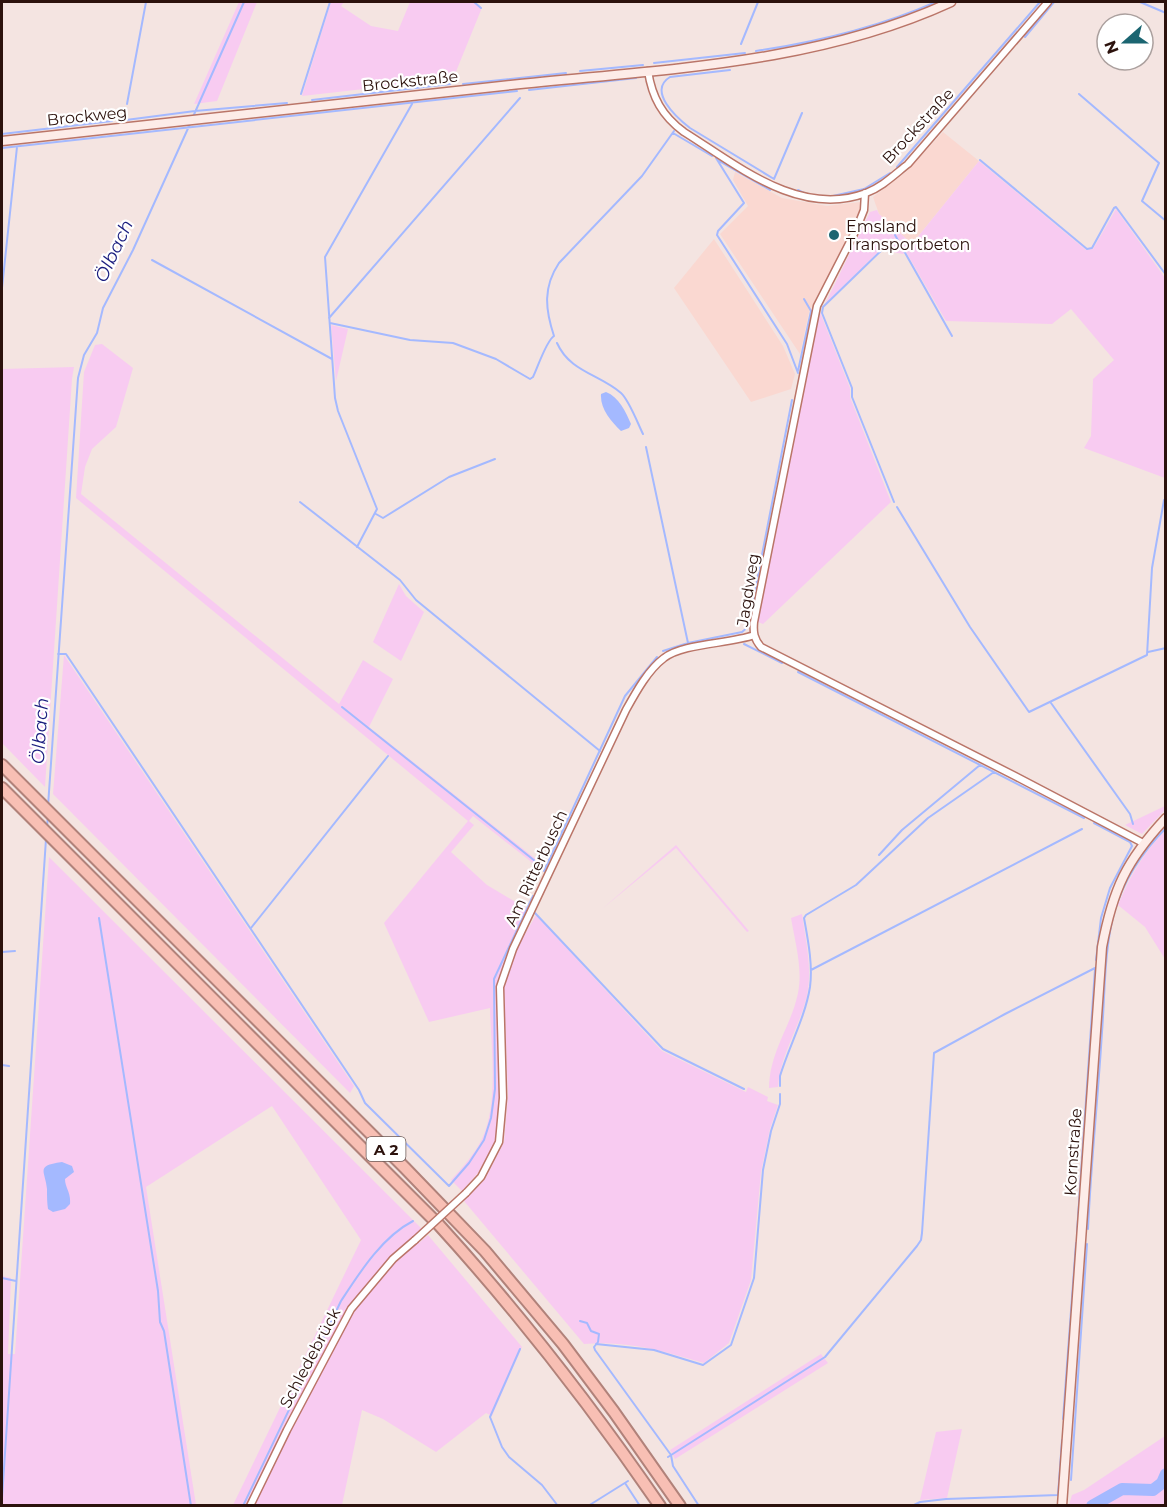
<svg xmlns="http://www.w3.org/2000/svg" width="1167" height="1507" font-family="Montserrat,sans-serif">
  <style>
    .built { fill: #fad8d1 }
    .green { fill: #f8cbf1 }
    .water { fill: #a4b9ff }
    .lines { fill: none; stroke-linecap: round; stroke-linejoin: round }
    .stream { stroke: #a4b9ff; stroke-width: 2 }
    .river { stroke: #a4b9ff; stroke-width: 12 }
    .street-casing { stroke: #ba7568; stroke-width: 9 }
    .secondary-casing { stroke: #ba7568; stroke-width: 11 }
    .highway-casing { stroke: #b1827a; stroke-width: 14 }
    .street { stroke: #fff; stroke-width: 6 }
    .secondary { stroke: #fdece8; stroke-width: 8 }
    .highway { stroke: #f8bfb4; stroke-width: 10 }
    .street-bridge-casing { stroke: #ba7568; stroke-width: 9; stroke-linecap: butt }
    .street-bridge { stroke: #fff; stroke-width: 6 }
    .poi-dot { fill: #1b6571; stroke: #fff; stroke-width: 2 }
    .labels { text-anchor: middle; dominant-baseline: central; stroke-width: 4.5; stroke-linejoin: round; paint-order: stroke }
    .shield { fill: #fff; stroke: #6b5956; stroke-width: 1.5 }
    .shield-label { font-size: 15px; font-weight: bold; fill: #2c120d }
    .street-label { font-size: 16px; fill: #2c120d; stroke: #fff }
    .poi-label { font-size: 16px; fill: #2c120d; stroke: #fff; text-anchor: start }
    .water-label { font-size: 18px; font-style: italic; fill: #1a1c7e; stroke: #fff }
  </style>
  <rect width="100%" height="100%" fill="#f4e4e1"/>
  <path class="built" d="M943,132L979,161L912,244L879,214L873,197L906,172Z
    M735,172L782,198L827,206L860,202V213L852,231L809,312L800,354L720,234L748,206L733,180Z
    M714,239L783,346L795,374L791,389L751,402L674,288Z"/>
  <path class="green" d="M239,2H257L217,101L194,104Z
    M331,2H344L341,6L371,26L398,31L410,2H472L480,6L481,10L453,79L302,96Z
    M979,161L1086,250L1093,249L1116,209L1165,278V478L1084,448L1091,436L1093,379L1114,360L1071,309L1052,324L946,321L906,252L903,254L880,250L825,304L870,212L877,210L879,214L912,244Z
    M820,312L850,388V397L891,502L763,624L758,622Z
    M331,325L348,329L336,381Z
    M102,344L133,368L116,427L92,449L85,467L81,494L339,704L363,660L393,679L369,727L542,864L539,868L473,816L469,821L474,825L451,852L487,885L529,910L511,947L498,983L500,1097L496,1140L478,1173L462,1191L451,1180C462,1168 474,1155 482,1139C499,1102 491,1049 490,1008L429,1022L384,923L468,821L76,498L84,372L95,345Z
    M74,367L72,379L45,787L2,743V369Z
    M399,584L406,596L424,612L401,661L373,642Z
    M64,655L354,1086L350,1093L53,794Z
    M1165,806V810L1142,834L1125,825Z
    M1165,831V959L1145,927L1118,905C1130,876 1143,853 1165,831Z
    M676,845L749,931L747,932L676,848L602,909Z
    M49,857L422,1229L413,1237L419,1243L428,1235L522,1347L492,1416L486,1413L436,1452L383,1419L362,1410L342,1505H233L361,1240L272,1106L146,1187L196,1505L2,1506V1276L11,1278L8,1354H15Z
    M802,914C806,942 814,975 805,1003C797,1031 780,1057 778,1087L769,1088C770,1050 791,1027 798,993C803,969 795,942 791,918Z
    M536,915L662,1051L746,1092L748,1087L768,1097L767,1101L778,1105L770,1129L761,1172L751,1280L729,1343L704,1363C663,1351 627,1340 584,1344L464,1201L485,1179L504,1142L508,1096L504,988L516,950Z
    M821,1354L828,1363L675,1459L670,1450Z
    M962,1429L947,1498L920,1500L936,1432Z
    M1165,1436V1505H1069L1072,1495L1084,1490Z"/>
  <path class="water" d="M606,392C619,397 626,412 631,424L629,428L621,431C611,421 600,409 601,394Z
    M62,1162L72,1166L74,1172L65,1179C65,1188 71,1192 70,1204L65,1209L53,1212L48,1209C47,1203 47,1196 47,1189C45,1170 35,1166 62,1162Z"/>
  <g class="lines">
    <path class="stream" d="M474,2L481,8
      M1140,2L1166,13
      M1025,37L1054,2
      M741,44L758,2
      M756,51C818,42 879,27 936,2
      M654,63L745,53
      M730,70L670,77C647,91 677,118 690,128L774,179L802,113
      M580,71L643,65
      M463,84L566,73
      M529,90L636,78
      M301,94L330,2
      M1079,94L1159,163L1142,201L1166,221
      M312,100L450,84
      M127,104L146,2
      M192,119L244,2
      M126,120L195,111L287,103
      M673,133L712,156
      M2,134L112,121
      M2,148L517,91
      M716,158L744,203L718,231L717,235L787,344L798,373
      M980,160L1087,249L1092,248L1114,208L1116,207L1166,275
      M719,161L770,190
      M897,167L1040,2
      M798,190L806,194
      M833,196L864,189L890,173
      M895,235L952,336
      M889,243L823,307L822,313L852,388V397L894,502
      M152,260L332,359
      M2,288L17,147
      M329,318L520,98
      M330,323L410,340L453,343L496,359L530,379L533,377C538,367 546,341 554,336
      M554,336C545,309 543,287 559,263L642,176L674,131
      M557,343C570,372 599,374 621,393C629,400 638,424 643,434
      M798,371L811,311L804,299
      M646,447L688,643
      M300,502L400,580L416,600L600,751
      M897,507L970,627L1029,712L1147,655L1152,568L1164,500
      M376,514L383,518L449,477L495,459
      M357,547L377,509L338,411L335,398L325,257L412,104
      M744,644L782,663
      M663,651L688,643L742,632L748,627L792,400
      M1148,652L1166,648
      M58,654H66L359,1090L365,1103L449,1186L469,1163L484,1140L491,1118L495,1089L494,979L533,896
      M798,672L1084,818
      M1051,703L1130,814L1133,824
      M342,707L545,869
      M48,806L78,378L84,355L97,333L103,308L133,250L190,124
      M1094,823L1130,842L1132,846L1110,888L1101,918L1096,960
      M47,827L48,815
      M879,855L902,830L980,765
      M544,871L625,696L657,657
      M535,913L663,1049L744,1089
      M99,918L158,1291L160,1322L164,1331L191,1506
      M251,928L388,756
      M2,952L15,951
      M811,970L1082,829
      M2,1065L9,1066
      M780,1086V1076C789,1046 805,1018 810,987C813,965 808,940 804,918L806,915L856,885L928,818L994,772
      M1088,1229C1091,1163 1098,1098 1102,1032C1105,994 1104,951 1114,913C1124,879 1141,853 1166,828
      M1077,1232L1095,969
      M2,1278L16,1281
      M580,1321L587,1323L591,1331L599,1334L598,1342L594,1347L595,1350L671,1455L673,1466L699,1506
      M596,1344L654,1350L703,1365L731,1345L754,1278L763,1170L771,1131L780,1104V1094
      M520,1349L490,1417L502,1447L509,1457L542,1485L558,1506
      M1063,1419L1076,1243
      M668,1457L825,1357L917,1246L921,1240L922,1233L934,1053L1005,1014L1095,968
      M1071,1480L1087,1244
      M625,1483L640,1506
      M2,1498L46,839
      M243,1506L341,1301C360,1272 382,1237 413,1221
      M588,1506L628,1481
      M912,1506L920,1502L946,1499L1058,1495L1062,1440"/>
    <path class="river" d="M1092,1506L1122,1489L1153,1490L1162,1483L1166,1474"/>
    <defs>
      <path id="street" d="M648,71C652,97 662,116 684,132C737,165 799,218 866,193C882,187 894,175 908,164L1048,2
        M865,193L864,210L856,230L817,306L754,622C753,632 754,639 761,647L1015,776L1143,843
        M466,1193L481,1177L499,1142L503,1098L500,987L513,949L626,710C636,692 648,670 664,658C683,643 730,644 754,635
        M250,1506L287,1430L351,1309L393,1259L415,1240"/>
      <path id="secondary" d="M2,141C171,122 341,104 511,85C660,69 814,65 951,2
        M1062,1506L1102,947C1113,889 1126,861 1166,818"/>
      <path id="highway" d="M2,765L405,1168L485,1251L563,1344L614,1412L680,1506
        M2,788L439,1225C520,1314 592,1407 660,1506"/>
    </defs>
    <use href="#street" class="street-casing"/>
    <use href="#secondary" class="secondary-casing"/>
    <use href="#highway" class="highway-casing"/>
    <use href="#street" class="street"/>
    <use href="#secondary" class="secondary"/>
    <use href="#highway" class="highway"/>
    <defs>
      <path id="street-bridge" d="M415,1240L466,1193"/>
    </defs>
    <use href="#street-bridge" class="street-bridge-casing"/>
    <use href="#street-bridge" class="street-bridge"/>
  </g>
  <circle class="poi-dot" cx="834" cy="235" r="6"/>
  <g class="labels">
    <rect class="shield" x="366.5" y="1137" width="39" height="24" rx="4.5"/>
    <g class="shield-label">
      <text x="386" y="1149">A 2</text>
    </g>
    <g class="street-label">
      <text transform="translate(410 81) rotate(-6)">Brockstraße</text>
      <text transform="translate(87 116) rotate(-6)">Brockweg</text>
      <text transform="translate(918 126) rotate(-47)">Brockstraße</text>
      <text transform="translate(748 590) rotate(-81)">Jagdweg</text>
      <text transform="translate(536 868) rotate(-65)">Am Ritterbusch</text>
      <text transform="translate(1073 1152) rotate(-86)">Kornstraße</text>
      <text transform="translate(310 1358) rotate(-62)">Schledebrück</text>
    </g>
    <g class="poi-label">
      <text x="846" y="226">Emsland<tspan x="846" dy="18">Transportbeton</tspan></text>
    </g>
    <g class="water-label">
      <text transform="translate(114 251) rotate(-65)">Ölbach</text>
      <text transform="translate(40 731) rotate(-86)">Ölbach</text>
    </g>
  </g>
  <rect width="1167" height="1507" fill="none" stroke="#2c120d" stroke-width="6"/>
  <g transform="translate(1125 42) rotate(249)"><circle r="28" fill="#ffffff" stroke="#aba09e" stroke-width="1.5"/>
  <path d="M0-4.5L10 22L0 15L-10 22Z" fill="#1b6571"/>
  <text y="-9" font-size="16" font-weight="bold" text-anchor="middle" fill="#2c120d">N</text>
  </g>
</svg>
